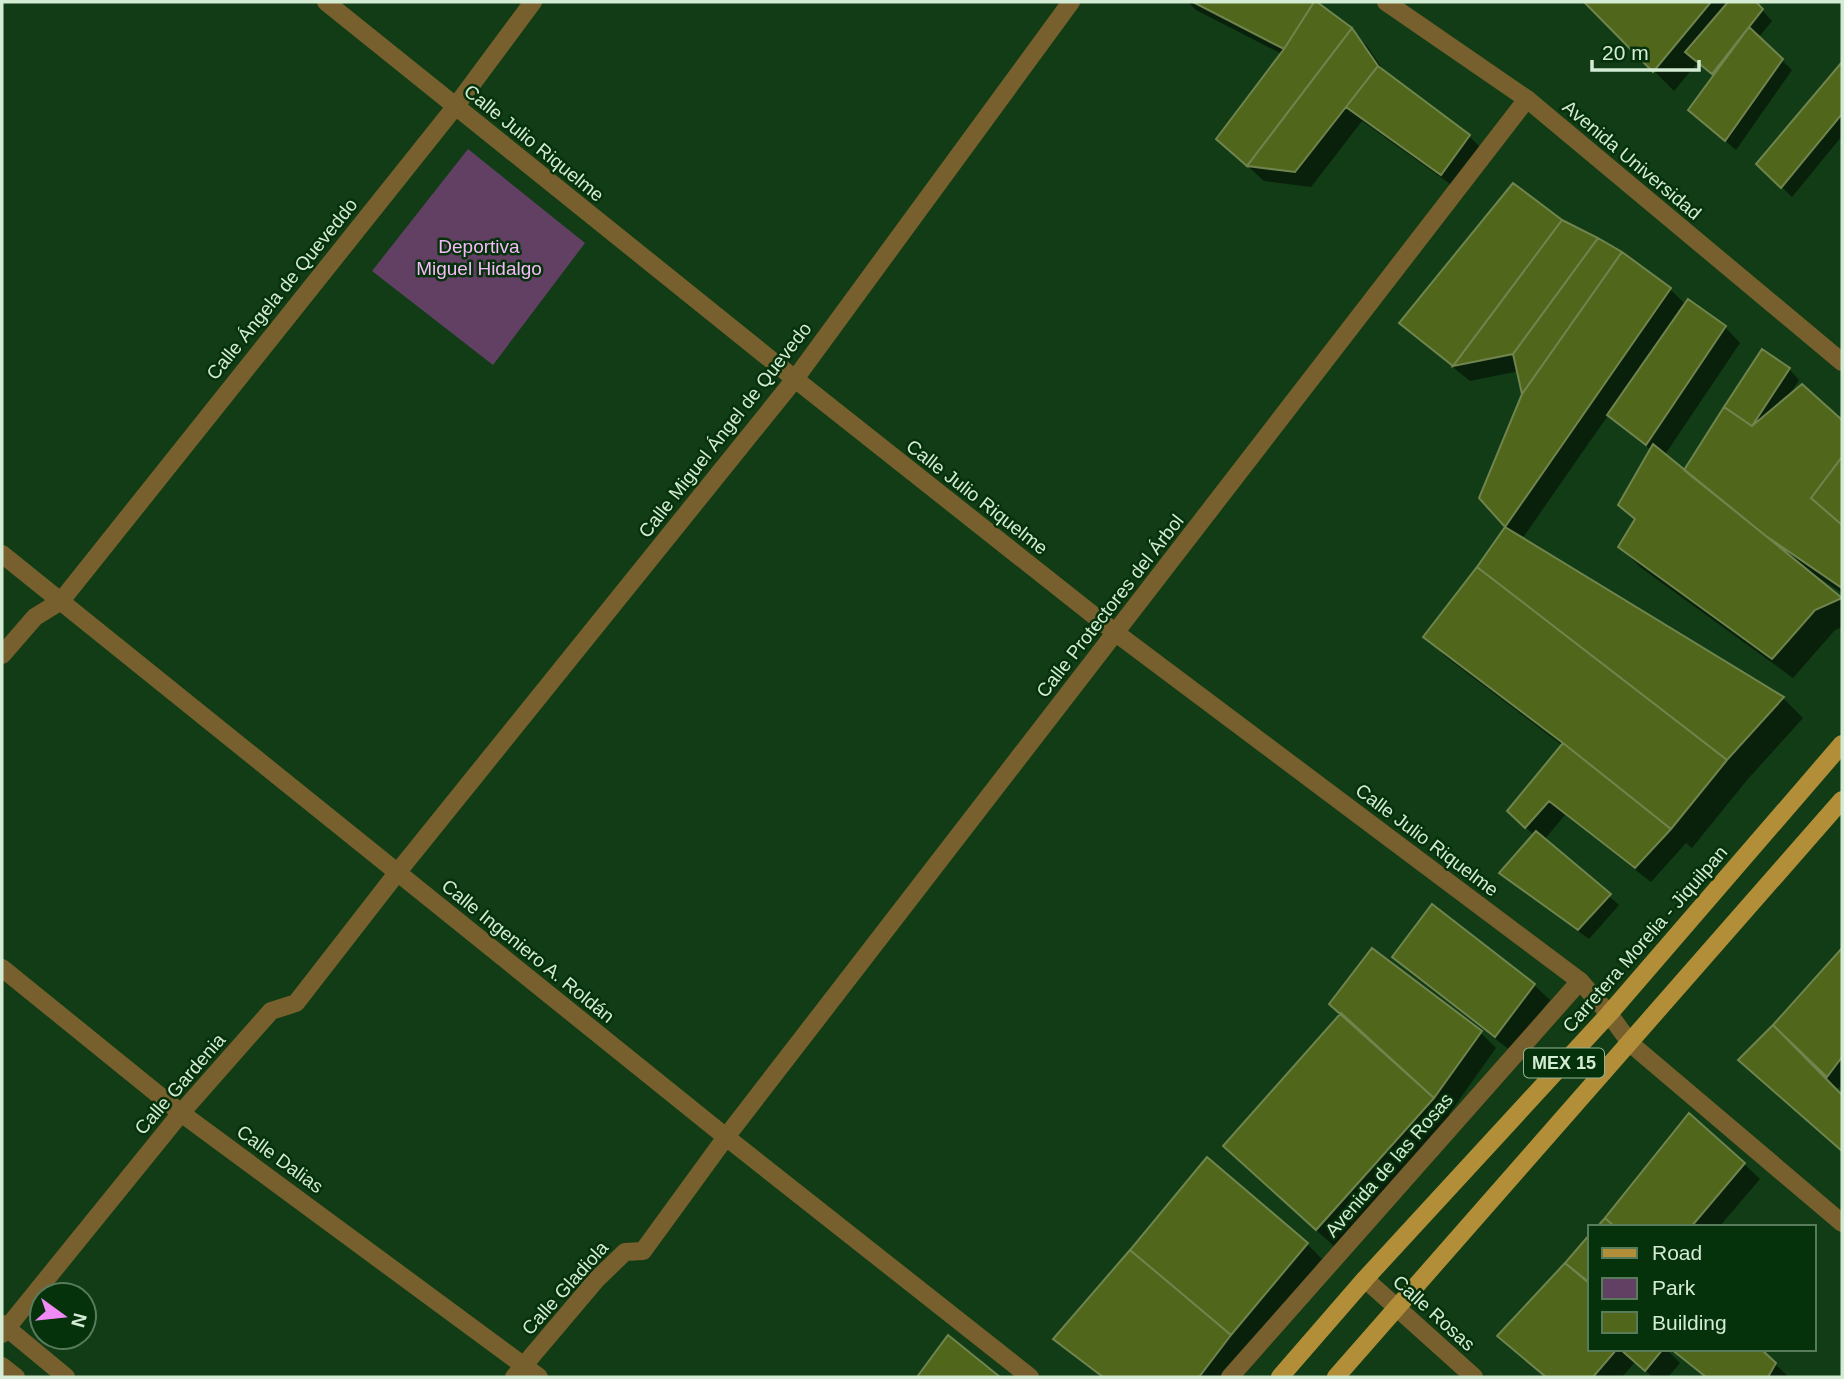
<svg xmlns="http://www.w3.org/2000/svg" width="1844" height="1379" font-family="Helvetica,sans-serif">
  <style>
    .green { fill: #614063 }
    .shadow { fill: #0007 }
    .building { fill: #4f661b; stroke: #70844e; stroke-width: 2 }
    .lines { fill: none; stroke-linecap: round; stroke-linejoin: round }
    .pedestrian { stroke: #77602e; stroke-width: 18 }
    .minor { stroke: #77602e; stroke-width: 18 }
    .tertiary { stroke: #77602e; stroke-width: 18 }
    .primary { stroke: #b38e39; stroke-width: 18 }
    .labels { text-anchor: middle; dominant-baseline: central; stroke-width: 5; stroke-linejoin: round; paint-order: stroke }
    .shield { fill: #05310b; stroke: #96b398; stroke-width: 2 }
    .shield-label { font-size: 18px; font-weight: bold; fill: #d4ebd4 }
    .street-label { font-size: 19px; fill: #d4ebd4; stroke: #05310b }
    .park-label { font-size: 19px; fill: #f6baf9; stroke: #05310b }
  </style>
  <rect width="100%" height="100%" fill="#113c15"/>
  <path class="green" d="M468,149L585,243L493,365L372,271Z"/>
  <path class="shadow" d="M1188,2H1314L1351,30L1367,46L1387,75L1469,136L1484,151L1457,189L1362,121L1311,187L1264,181L1218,139L1282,54L1196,10Z
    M1586,2H1755L1772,21L1758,38L1792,70L1736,150L1701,120L1715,76L1698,62L1674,91Z
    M1842,64V136L1792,197L1759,164Z
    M1561,222L1621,254L1670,289L1686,305L1725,327L1740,343L1664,456L1684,473L1763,351L1789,369L1799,380L1788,397L1802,387L1842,422V593L1815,575L1814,577L1842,601V627L1835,630L1793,678L1640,567L1620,547L1636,521L1620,505L1651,450L1609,414L1522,539L1783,698L1803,718L1747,780L1692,848L1686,843L1651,882L1565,815L1544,840L1619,905L1589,939L1511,882L1501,872L1534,835L1509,811L1563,746L1446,657L1426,637L1507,527L1481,498L1524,394L1519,371L1470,381L1417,338L1402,323Z
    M1373,950L1481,1033L1496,1048L1449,1114L1453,1119L1337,1249L1225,1146L1342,1015Z
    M1842,951V1091L1839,1087L1837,1089L1842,1095V1151L1756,1075L1774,1026Z
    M1394,957L1534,985L1550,1000L1511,1051L1409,972Z
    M1744,1164L1760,1179L1719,1227H1599Z
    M1590,1236V1349H1666L1680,1363L1668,1377H1653L1635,1362L1622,1377H1545L1499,1336Z
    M1307,1244L1322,1259L1227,1377H1101L1056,1339Z
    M1670,1349H1758L1789,1377H1705Z"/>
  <path class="building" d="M1193,2H1314L1284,49Z
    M1314,2H1317L1352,28L1247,166L1216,139L1284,49Z
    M1584,2H1711L1653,72Z
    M1728,2H1756L1763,9L1712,74L1685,52Z
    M1749,27L1783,59L1725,141L1688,110Z
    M1352,28L1378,66L1295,172L1247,166Z
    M1842,62V114L1781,188L1756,164Z
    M1378,66L1470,135L1441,175L1346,107Z
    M1513,183L1562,220L1453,366L1399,323Z
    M1562,220L1598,238L1513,354L1453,366Z
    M1598,238L1622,252L1522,394L1513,354Z
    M1622,252L1671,288L1505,527L1479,498L1522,394Z
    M1688,299L1726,326L1646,445L1607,415Z
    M1762,349L1790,368L1752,426L1724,407Z
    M1802,384L1842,420V457L1811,498L1842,525V588L1766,536L1684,470L1724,407L1752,426Z
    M1653,444L1842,598L1815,610L1772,659L1618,547L1635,519L1618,505Z
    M1842,457V525L1811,498Z
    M1505,527L1784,697L1727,760L1477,567Z
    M1477,567L1727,760L1671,829L1563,743L1423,637Z
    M1563,743L1671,829L1635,868L1549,801L1525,828L1507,811Z
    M1536,831L1611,894L1578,930L1499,873Z
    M1432,904L1535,984L1495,1037L1392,957Z
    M1372,948L1482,1031L1434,1098L1329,1004Z
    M1842,948V1057L1827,1077L1773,1025Z
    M1341,1013L1434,1098L1316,1230L1223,1146Z
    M1773,1025L1842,1095V1151L1738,1060Z
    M1689,1113L1745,1163L1691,1227H1615L1605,1218Z
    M1207,1157L1308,1243L1231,1335L1130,1250Z
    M1605,1218L1615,1227H1597Z
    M1590,1234V1283L1565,1263Z
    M1130,1250L1231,1335L1199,1377H1103L1053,1339Z
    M1565,1263L1590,1284V1349H1617L1593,1377H1546L1497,1336Z
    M948,1335L1000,1377H917Z
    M1620,1349H1663L1645,1371Z
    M1671,1349H1761L1776,1363L1768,1377H1706Z"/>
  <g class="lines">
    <path class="pedestrian" d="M1230,1377L1580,981"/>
    <path class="minor" d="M326,2L795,379L1116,633L1580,981L1609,1014L1631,1044L1842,1223
      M2,554L726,1137L1030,1377
      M2,655L35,617L61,601L455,107L533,2
      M2,968L181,1113L539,1377
      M1365,1279L1474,1377
      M2,1324L66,1377
      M2,1334L181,1113L271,1011L296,1003L397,873L795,379L1071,2
      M2,1366L16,1377
      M514,1377L597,1279L625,1252L643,1251L726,1137L1527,99"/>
    <path class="tertiary" d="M1386,2L1527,99L1842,362"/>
    <path class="primary" d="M1280,1377L1365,1279L1609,1014L1842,744
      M1336,1377L1842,800"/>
  </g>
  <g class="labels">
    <rect class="shield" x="1524" y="1048.5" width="80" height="29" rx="5"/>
    <g class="shield-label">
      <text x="1564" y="1063">MEX 15</text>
    </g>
    <g class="street-label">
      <text transform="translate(534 143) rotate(39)">Calle Julio Riquelme</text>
      <text transform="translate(1632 160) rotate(40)">Avenida Universidad</text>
      <text transform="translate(282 289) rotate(-51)">Calle Ángela de Queveddo</text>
      <text transform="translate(725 430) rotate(-52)">Calle Miguel Ángel de Quevedo</text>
      <text transform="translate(977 497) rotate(38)">Calle Julio Riquelme</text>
      <text transform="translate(1110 606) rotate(-52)">Calle Protectores del Árbol</text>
      <text transform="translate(1427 840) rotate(37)">Calle Julio Riquelme</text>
      <text transform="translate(1645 939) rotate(-49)">Carretera Morelia - Jiquilpan</text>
      <text transform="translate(528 951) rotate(39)">Calle Ingeniero A. Roldán</text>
      <text transform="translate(180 1084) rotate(-49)">Calle Gardenia</text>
      <text transform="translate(280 1159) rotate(36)">Calle Dalias</text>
      <text transform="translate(1389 1165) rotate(-49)">Avenida de las Rosas</text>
      <text transform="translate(565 1288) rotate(-48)">Calle Gladiola</text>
      <text transform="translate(1434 1313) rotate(42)">Calle Rosas</text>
    </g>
    <g class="park-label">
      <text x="479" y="246">Deportiva<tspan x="479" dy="22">Miguel Hidalgo</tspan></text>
    </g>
  </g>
  <rect width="1844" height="1379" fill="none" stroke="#d4ebd4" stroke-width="7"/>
  <rect x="1588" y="1225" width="228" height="126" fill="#05310b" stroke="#587b5b" stroke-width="2"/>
  <rect x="1602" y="1248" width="35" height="10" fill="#b38e39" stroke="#587b5b" stroke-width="2"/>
  <text x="1652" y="1260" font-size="21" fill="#d4ebd4">Road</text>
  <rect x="1602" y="1278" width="35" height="21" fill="#614063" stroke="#587b5b" stroke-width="2"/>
  <text x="1652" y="1295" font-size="21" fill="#d4ebd4">Park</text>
  <rect x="1602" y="1312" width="35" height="21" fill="#4f661b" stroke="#587b5b" stroke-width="2"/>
  <text x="1652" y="1330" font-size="21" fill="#d4ebd4">Building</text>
  <g transform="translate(63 1316) rotate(105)"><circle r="33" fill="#05310b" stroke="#587b5b" stroke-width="2"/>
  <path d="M0-5L12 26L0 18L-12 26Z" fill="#f08bf6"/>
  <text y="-10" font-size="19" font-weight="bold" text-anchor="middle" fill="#d4ebd4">N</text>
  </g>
  <path d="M1592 60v10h107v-10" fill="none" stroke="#d4ebd4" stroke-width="3.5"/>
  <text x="1602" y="60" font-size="21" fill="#d4ebd4" stroke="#05310b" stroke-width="5" paint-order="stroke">20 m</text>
</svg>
